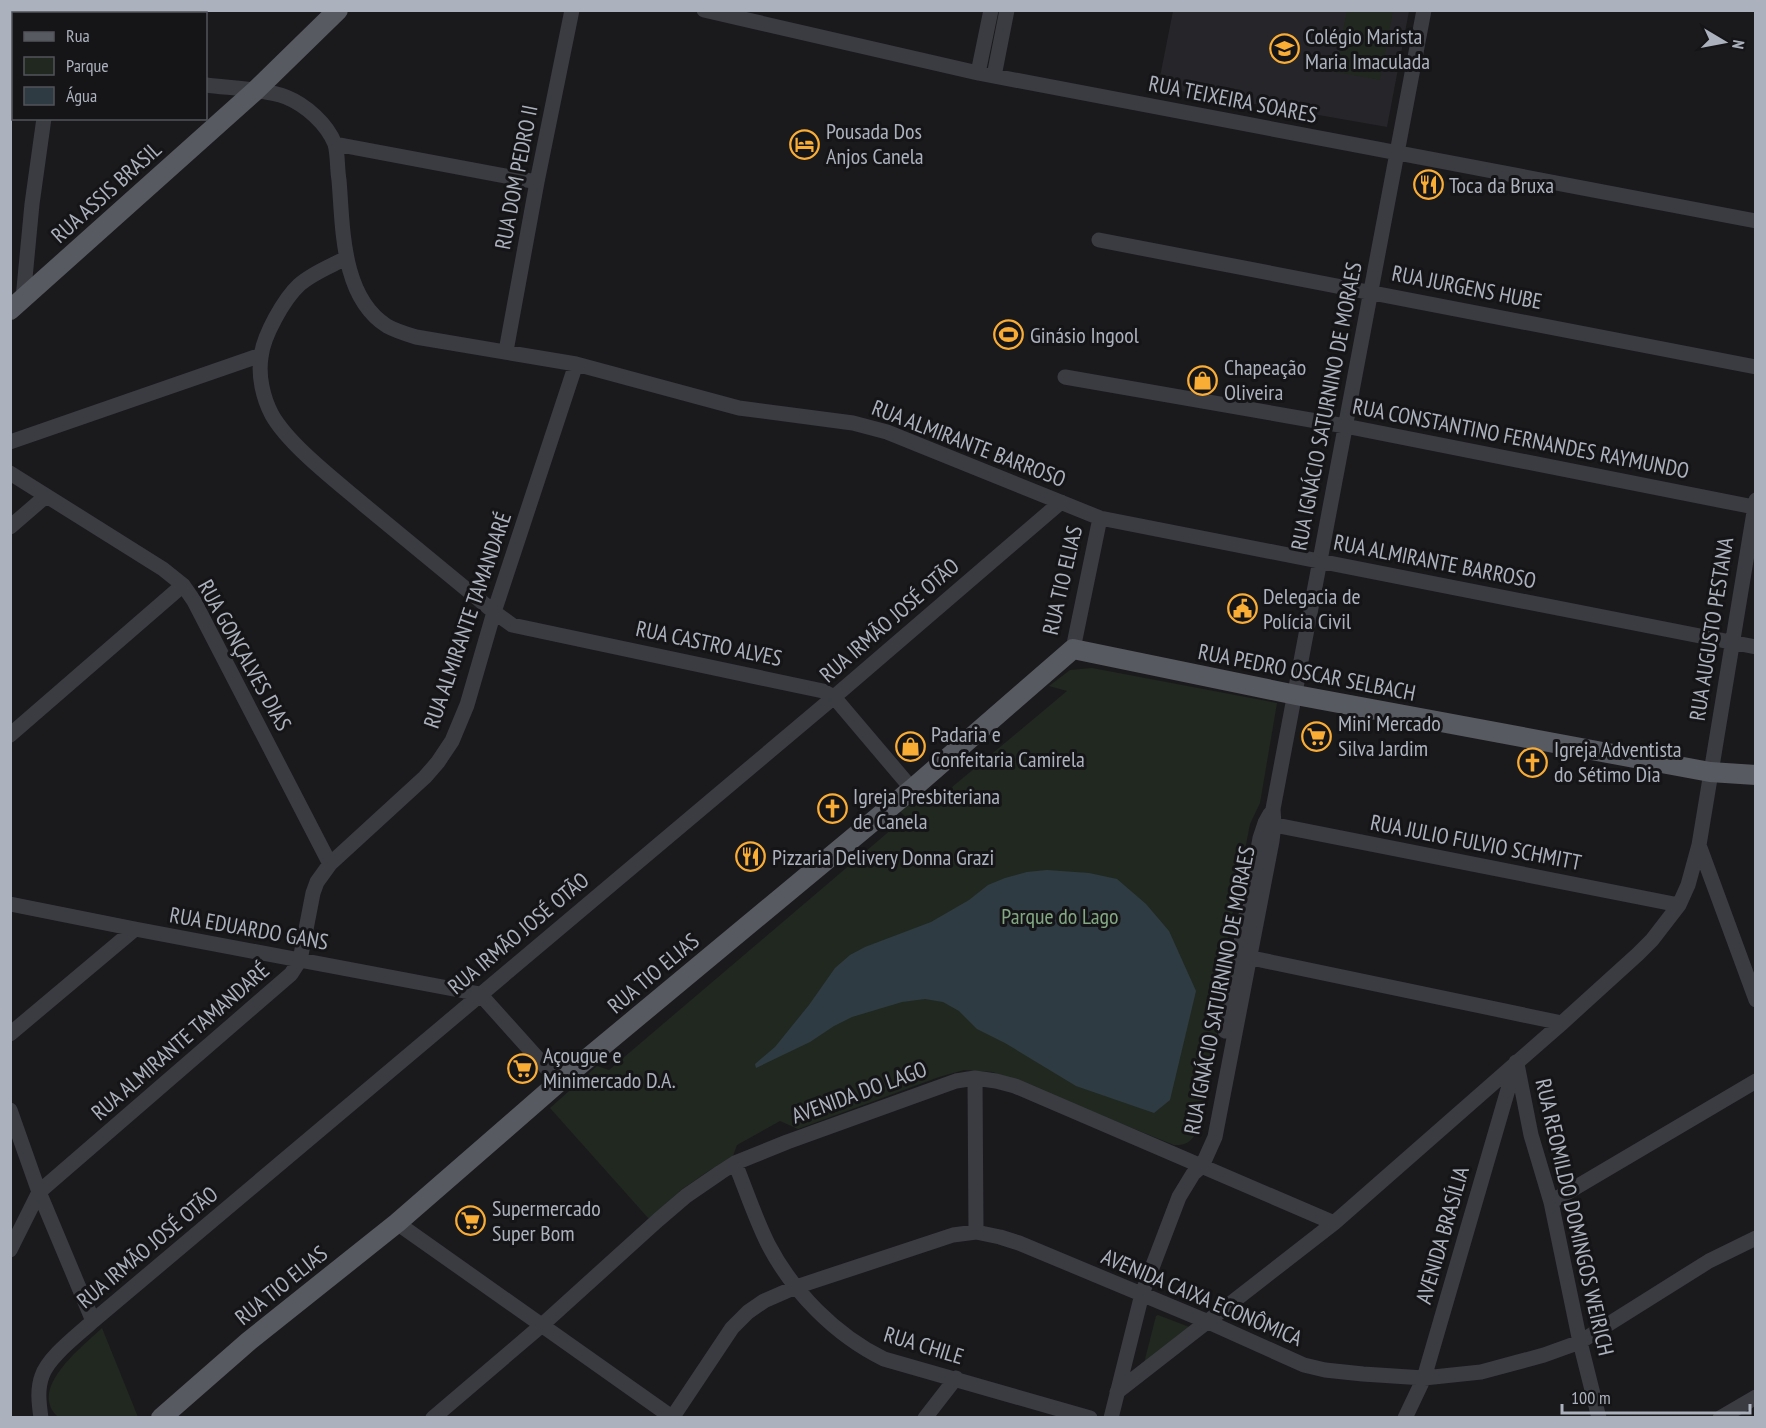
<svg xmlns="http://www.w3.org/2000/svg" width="1766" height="1428" font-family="'PT Sans Narrow',sans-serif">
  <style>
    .built { fill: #26262a }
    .green { fill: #202820 }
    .water { fill: #2f3b42 }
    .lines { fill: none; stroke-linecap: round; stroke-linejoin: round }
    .minor { stroke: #3b3c42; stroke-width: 15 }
    .major { stroke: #575a61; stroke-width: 20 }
    .labels { text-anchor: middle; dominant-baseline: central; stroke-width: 6; stroke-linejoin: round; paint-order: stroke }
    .poi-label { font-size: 22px; fill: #acb2bd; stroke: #151518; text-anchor: start }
    .street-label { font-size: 22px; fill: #acb2bd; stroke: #151518 }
    .park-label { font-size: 22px; fill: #83a883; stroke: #151518 }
  </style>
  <rect width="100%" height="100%" fill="#1a1a1d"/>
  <path class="built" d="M1173,11H1409L1387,127L1158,87Z"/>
  <path class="green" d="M1347,10L1393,11L1380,80L1335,72Z
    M1092,668L1277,703L1260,803L1250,824L1223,962L1228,979L1200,1124C1195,1137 1190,1146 1174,1145L993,1072L964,1070L939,1077L798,1129L780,1121L737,1145L733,1156L707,1172L681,1190L649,1219L550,1108L597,1066L609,1070L906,817L898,810L919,793L939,798L1067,691L1049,686L1070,670Z
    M1158,1315L1192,1328L1142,1371L1156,1316Z
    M102,1328L138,1417H58C27,1389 82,1347 102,1328Z"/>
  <path class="water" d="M1047,870L1089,873L1117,879L1146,904L1169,931L1196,991L1170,1100L1154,1113L1076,1086L1005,1043L977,1029L959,1011L943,1002L925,999L902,1002L852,1017L834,1026L810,1042L756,1068L755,1064L775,1047L809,1005L835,968L850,955L865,947L931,922L969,900L988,885L1005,878L1027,872Z"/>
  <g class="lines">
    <path class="minor" d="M704,10L978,73L1756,221
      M55,14V10
      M10,62L14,63
      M978,73L991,10
      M994,76L1007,10
      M206,85C228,88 266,89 286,97C306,105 327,124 335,144C338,154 337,169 339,180C343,227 341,297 387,326C396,331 406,334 416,337L576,364L739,408L853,423L887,432L1100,518L1756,647
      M335,144L537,182
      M1099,240L1756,367
      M346,258C331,266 312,273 299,285C284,299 263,336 261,357C258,376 263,398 272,415C289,445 336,481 363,504C407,540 450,576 494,612L512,625L823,691L834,697L912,789
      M23,299L32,204L44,118
      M506,351L537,182L572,10
      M1065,377L1345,426L1754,507
      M10,442L261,355
      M10,473L163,569L183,585L194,601L330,864
      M10,527L46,496
      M1073,649L1100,518
      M10,735L183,585
      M1265,823L1679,905
      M1699,845L1756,1000
      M10,904L135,929L480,994
      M1242,956L1562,1023
      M480,994L559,1082
      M1225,1031L1260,838L1265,823L1270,814
      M10,1034L135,929
      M1517,1064L1531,1135L1551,1202L1580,1342L1599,1418
      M975,1078L976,1232
      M10,1110L39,1192L93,1321
      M735,1163C746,1190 755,1218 768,1244C793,1292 835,1335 884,1359L1090,1418
      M1551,1202L1756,1081
      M397,1223L673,1418
      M10,1250L39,1192L291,974L300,960L313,893L317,882L330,864L425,777L438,762L452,741L467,705L494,612L576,364
      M1117,1392L1334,1223L1562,1023L1638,954L1652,940L1679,905L1688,885L1699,845L1756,500
      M41,1418C39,1404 37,1389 42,1376C48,1357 78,1335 93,1321L834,697L1061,502
      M433,1418L542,1325L658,1220L686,1196L721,1172L735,1163L787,1142L956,1081L975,1078L996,1081L1015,1086L1334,1223
      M672,1418L732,1328L748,1312L764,1301L796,1287L953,1235L976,1232L1000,1237L1019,1243L1206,1321L1304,1365L1325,1370L1363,1374L1424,1378L1481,1372L1544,1355L1580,1342L1709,1261L1756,1238
      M925,1418L956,1378
      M1111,1418L1142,1294L1179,1197L1193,1174L1202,1166L1215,1137L1272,841L1274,824L1273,809L1424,10
      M1405,1418L1424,1378L1516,1062
      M1720,1418L1756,1397"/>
    <path class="major" d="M10,310L255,91L338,10
      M161,1418L249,1341L397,1223L559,1082L912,789L1073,649L1296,695L1710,772L1756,775"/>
  </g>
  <defs>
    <symbol id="school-ring" viewBox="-11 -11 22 22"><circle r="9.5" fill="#151518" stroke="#faad35" stroke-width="1.5"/><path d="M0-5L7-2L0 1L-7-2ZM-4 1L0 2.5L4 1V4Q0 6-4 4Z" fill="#faad35"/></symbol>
    <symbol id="hotel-ring" viewBox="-11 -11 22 22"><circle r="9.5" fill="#151518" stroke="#faad35" stroke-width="1.5"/><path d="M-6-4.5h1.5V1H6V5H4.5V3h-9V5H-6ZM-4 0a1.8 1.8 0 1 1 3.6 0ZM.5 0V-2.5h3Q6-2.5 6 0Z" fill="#faad35"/></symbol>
    <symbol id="restaurant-ring" viewBox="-11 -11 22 22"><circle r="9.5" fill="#151518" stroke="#faad35" stroke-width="1.5"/><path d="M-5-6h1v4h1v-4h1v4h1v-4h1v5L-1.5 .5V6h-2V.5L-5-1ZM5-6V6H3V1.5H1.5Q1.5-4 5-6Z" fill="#faad35"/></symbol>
    <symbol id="stadium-ring" viewBox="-11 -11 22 22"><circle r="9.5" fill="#151518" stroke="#faad35" stroke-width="1.5"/><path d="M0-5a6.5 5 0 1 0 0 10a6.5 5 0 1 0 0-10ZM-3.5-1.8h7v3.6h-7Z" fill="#faad35"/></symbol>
    <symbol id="shop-ring" viewBox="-11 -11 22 22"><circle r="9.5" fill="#151518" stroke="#faad35" stroke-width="1.5"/><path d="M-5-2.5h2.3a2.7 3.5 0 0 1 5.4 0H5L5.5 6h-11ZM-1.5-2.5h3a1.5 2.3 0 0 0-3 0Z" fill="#faad35"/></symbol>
    <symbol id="civic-ring" viewBox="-11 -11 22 22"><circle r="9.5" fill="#151518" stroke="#faad35" stroke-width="1.5"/><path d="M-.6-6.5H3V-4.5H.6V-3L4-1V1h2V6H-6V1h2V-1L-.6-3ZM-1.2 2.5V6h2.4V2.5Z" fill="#faad35"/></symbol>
    <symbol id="supermarket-ring" viewBox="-11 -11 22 22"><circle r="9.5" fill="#151518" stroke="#faad35" stroke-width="1.5"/><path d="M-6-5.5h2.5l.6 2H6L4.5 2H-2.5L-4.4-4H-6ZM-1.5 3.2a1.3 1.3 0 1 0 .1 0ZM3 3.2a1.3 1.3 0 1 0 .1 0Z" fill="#faad35"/></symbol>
    <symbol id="church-ring" viewBox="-11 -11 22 22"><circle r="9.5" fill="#151518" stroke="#faad35" stroke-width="1.5"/><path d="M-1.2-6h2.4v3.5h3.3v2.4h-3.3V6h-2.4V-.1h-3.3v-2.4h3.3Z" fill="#faad35"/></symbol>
  </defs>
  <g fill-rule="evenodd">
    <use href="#school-ring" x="1268" y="32" width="33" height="33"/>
    <use href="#hotel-ring" x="788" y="128" width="33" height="33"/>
    <use href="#restaurant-ring" x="1412" y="168" width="33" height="33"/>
    <use href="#stadium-ring" x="992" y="318" width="33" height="33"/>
    <use href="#shop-ring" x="1186" y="364" width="33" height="33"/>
    <use href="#civic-ring" x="1226" y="592" width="33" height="33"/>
    <use href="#supermarket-ring" x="1300" y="720" width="33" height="33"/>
    <use href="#shop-ring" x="894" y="730" width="33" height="33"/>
    <use href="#church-ring" x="1516" y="746" width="33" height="33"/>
    <use href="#church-ring" x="816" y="792" width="33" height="33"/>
    <use href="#restaurant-ring" x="734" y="840" width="33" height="33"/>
    <use href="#supermarket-ring" x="506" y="1052" width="33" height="33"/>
    <use href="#supermarket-ring" x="454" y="1204" width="33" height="33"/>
  </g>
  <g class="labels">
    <g class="poi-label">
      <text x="1305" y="36">Colégio Marista<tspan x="1305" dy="25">Maria Imaculada</tspan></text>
      <text x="826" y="131">Pousada Dos<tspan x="826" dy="25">Anjos Canela</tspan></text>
      <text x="1449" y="185">Toca da Bruxa</text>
      <text x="1030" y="335">Ginásio Ingool</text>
      <text x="1224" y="367">Chapeação<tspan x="1224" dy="25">Oliveira</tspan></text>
      <text x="1263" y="596">Delegacia de<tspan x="1263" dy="25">Polícia Civil</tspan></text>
      <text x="1338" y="723">Mini Mercado<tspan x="1338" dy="25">Silva Jardim</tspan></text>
      <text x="931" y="734">Padaria e<tspan x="931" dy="25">Confeitaria Camirela</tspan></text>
      <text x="1554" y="749">Igreja Adventista<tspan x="1554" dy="25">do Sétimo Dia</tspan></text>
      <text x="853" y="796">Igreja Presbiteriana<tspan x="853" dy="25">de Canela</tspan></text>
      <text x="772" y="857">Pizzaria Delivery Donna Grazi</text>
      <text x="543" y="1055">Açougue e<tspan x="543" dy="25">Minimercado D.A.</tspan></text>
      <text x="492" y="1208">Supermercado<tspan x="492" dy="25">Super Bom</tspan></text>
    </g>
    <g class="street-label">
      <text transform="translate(1233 99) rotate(11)">RUA TEIXEIRA SOARES</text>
      <text transform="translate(516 177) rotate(-79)">RUA DOM PEDRO II</text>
      <text transform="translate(106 192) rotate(-42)">RUA ASSIS BRASIL</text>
      <text transform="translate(1467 287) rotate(11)">RUA JURGENS HUBE</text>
      <text transform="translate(1326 406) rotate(-79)">RUA IGNÁCIO SATURNINO DE MORAES</text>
      <text transform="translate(1521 438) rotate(11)">RUA CONSTANTINO FERNANDES RAYMUNDO</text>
      <text transform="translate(969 443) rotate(21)">RUA ALMIRANTE BARROSO</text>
      <text transform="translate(1435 561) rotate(11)">RUA ALMIRANTE BARROSO</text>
      <text transform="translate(1062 580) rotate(-77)">RUA TIO ELIAS</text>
      <text transform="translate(467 620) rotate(-71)">RUA ALMIRANTE TAMANDARÉ</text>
      <text transform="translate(889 620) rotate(-41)">RUA IRMÃO JOSÉ OTÃO</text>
      <text transform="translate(1711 629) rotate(-81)">RUA AUGUSTO PESTANA</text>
      <text transform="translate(709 643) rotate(12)">RUA CASTRO ALVES</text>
      <text transform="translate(245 655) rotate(61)">RUA GONÇALVES DIAS</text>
      <text transform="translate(1307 672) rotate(11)">RUA PEDRO OSCAR SELBACH</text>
      <text transform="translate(1476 842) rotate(11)">RUA JULIO FULVIO SCHMITT</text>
      <text transform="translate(249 928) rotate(10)">RUA EDUARDO GANS</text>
      <text transform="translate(518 933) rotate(-40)">RUA IRMÃO JOSÉ OTÃO</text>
      <text transform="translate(653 973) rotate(-40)">RUA TIO ELIAS</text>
      <text transform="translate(1219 990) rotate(-79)">RUA IGNÁCIO SATURNINO DE MORAES</text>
      <text transform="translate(180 1041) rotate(-41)">RUA ALMIRANTE TAMANDARÉ</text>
      <text transform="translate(859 1092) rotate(-20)">AVENIDA DO LAGO</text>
      <text transform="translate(1575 1217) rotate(77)">RUA REOMILDO DOMINGOS WEIRICH</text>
      <text transform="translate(1442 1235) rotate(-74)">AVENIDA BRASÍLIA</text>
      <text transform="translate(147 1247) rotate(-40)">RUA IRMÃO JOSÉ OTÃO</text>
      <text transform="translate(281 1285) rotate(-39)">RUA TIO ELIAS</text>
      <text transform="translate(1202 1297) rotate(23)">AVENIDA CAIXA ECONÔMICA</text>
      <text transform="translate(924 1345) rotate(17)">RUA CHILE</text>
    </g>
    <g class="park-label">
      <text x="1060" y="916">Parque do Lago</text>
    </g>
  </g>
  <rect width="1766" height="1428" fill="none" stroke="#acb2bd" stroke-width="24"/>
  <rect x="12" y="12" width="195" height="108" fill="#151518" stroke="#51545a" stroke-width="1.5"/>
  <rect x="24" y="32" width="30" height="9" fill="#575a61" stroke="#51545a" stroke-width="1.5"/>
  <text x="66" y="42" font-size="18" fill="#acb2bd">Rua</text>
  <rect x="24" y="57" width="30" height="18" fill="#202820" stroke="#51545a" stroke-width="1.5"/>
  <text x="66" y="72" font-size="18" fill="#acb2bd">Parque</text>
  <rect x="24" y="87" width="30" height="18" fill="#2f3b42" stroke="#51545a" stroke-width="1.5"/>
  <text x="66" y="102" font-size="18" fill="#acb2bd">Água</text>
  <g transform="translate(1724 42) rotate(100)" stroke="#151518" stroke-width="4.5" paint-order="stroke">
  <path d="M0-4.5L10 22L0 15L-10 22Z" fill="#acb2bd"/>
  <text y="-9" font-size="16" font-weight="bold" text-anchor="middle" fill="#acb2bd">N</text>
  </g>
  <path d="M1562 1404v9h188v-9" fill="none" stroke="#acb2bd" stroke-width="3"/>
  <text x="1571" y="1404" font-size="18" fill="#acb2bd" stroke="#151518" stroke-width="4.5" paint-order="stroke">100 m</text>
</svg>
